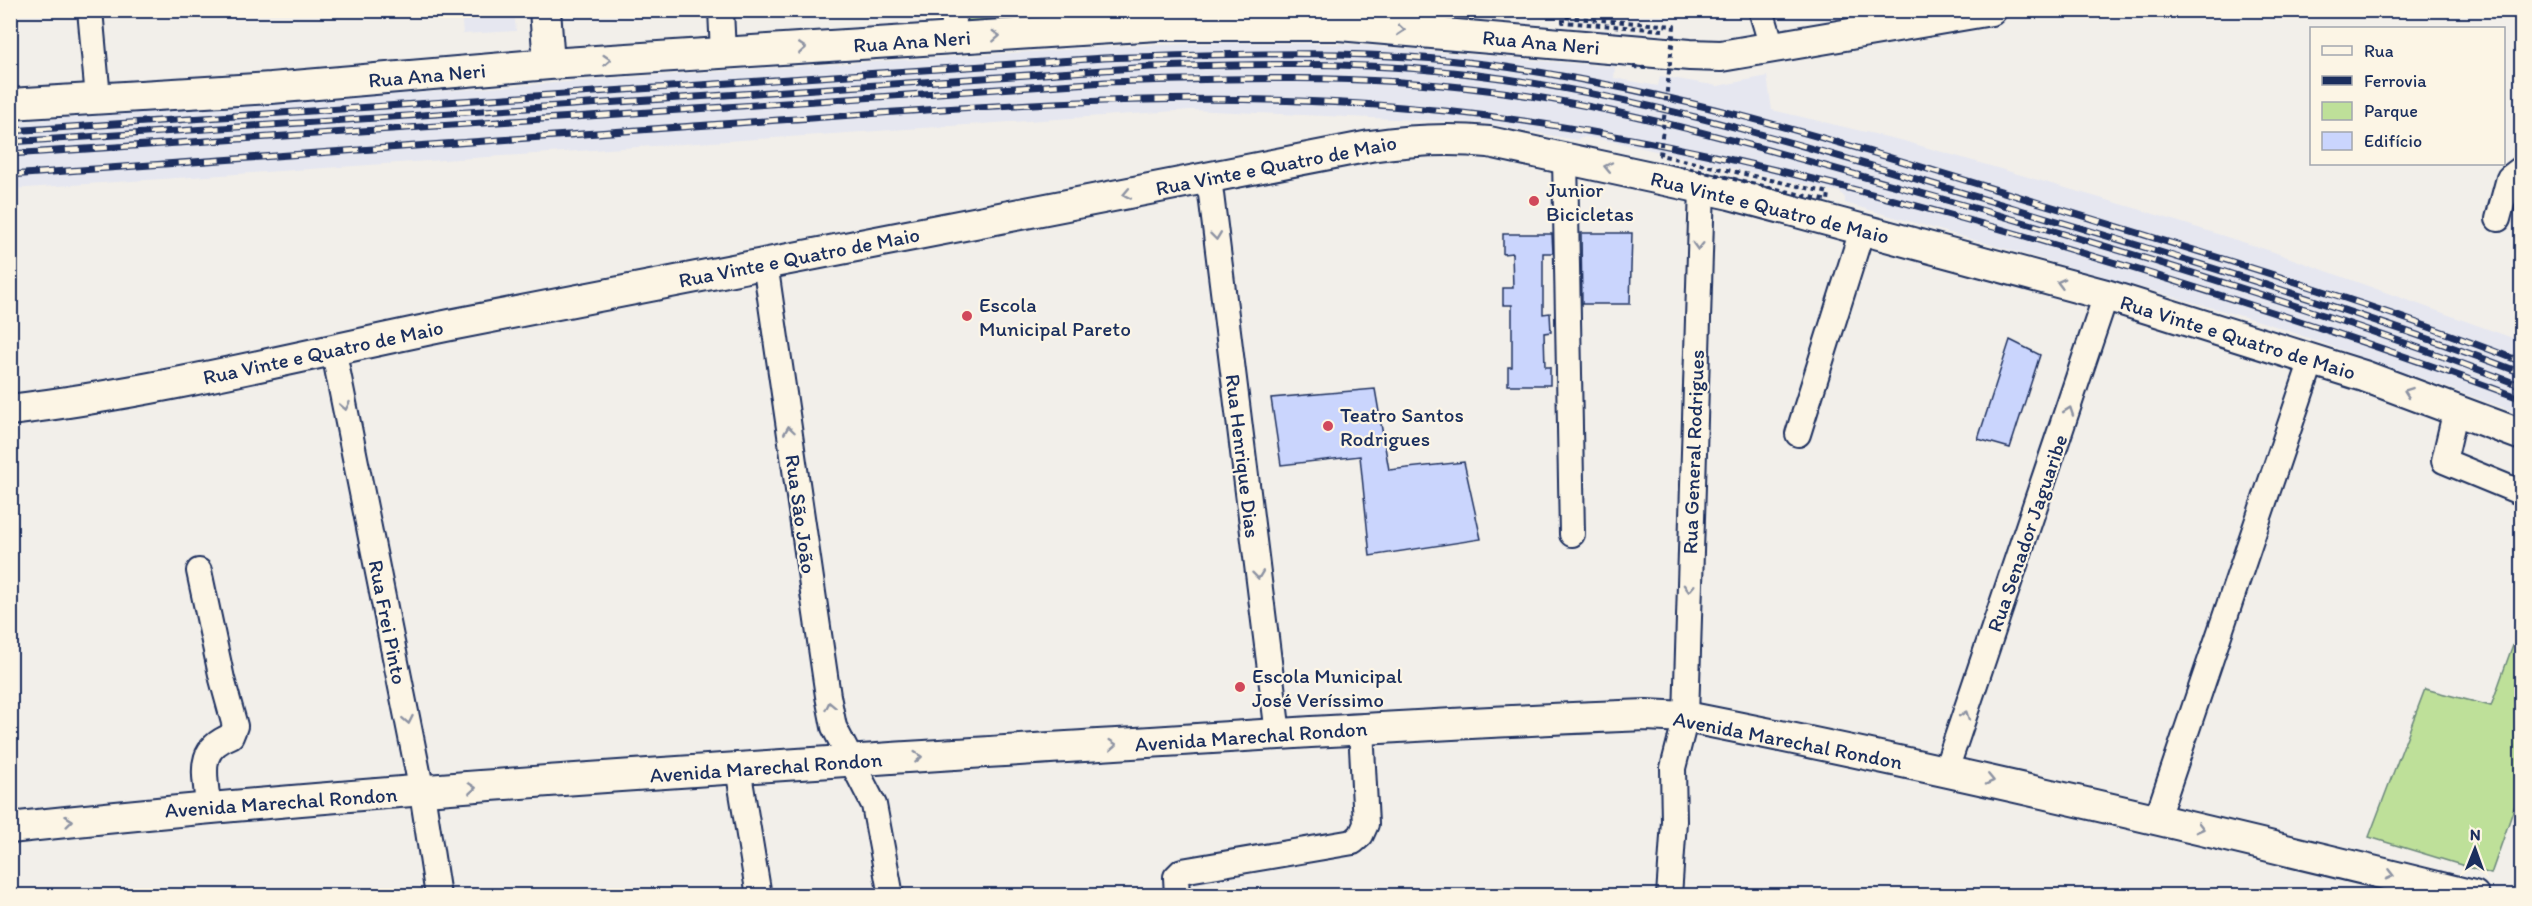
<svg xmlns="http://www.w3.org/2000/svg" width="2532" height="906" font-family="Itim,sans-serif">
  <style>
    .built { fill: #e6e7f0 }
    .green { fill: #bee099; stroke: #6c887c; stroke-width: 1.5 }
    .building { fill: #cad5fd; stroke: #1b2f5e; stroke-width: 1.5 }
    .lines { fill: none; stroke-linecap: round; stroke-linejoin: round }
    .minor-casing { stroke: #1b2f5e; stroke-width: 28 }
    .major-casing { stroke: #1b2f5e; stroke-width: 34 }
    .minor { stroke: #fcf5e5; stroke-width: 24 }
    .major { stroke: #fcf5e5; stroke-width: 30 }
    .rail-casing { stroke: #1b2f5e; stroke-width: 7 }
    .rail { stroke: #fcf5e5; stroke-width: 4.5; stroke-dasharray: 14; stroke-linecap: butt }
    .path-bridge { stroke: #1b2f5e; stroke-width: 4; stroke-dasharray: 4.5 4.5; stroke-linecap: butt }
    .oneway { stroke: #8c92a2 }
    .poi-dot { fill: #d1495b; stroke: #fcf5e5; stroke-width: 2 }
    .labels { text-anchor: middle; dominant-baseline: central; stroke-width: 4.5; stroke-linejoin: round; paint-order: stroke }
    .street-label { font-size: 21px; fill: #1b2f5e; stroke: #fcf5e5 }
    .poi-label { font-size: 21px; fill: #1b2f5e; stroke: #fcf5e5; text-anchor: start }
  </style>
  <rect width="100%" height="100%" fill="#f2efea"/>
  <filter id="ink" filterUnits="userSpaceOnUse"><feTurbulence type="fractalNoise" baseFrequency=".0167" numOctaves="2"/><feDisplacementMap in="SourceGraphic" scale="12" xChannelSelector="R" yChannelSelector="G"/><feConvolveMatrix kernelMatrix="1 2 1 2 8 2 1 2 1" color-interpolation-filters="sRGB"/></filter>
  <g filter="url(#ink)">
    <path class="built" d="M461,11H514L516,31L463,34Z
      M1230,43L1343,44L1615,67L1614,78L1658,86L1660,76L1718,86L1767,76L1772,110L1904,141L2138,209L2268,250L2521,341V414L2269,324L1845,203V198L1840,192L1611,141L1585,137L1576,140L1485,123L1191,110L11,189V122L679,74L1123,46Z"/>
    <path class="green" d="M967,11V10L1100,11L968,21Z
      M2521,622V788L2491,874L2369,837L2425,689L2491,706Z"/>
    <path class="building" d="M1581,233H1632L1630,304H1582Z
      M1503,234H1552L1553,253H1543V314L1550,313L1551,332L1544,333L1545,367H1550V385H1508V367H1512V305H1503V288H1513L1512,253L1503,254Z
      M2010,340L2040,355L2010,448L1978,439Z
      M1375,389L1389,470L1464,462L1481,539L1370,556L1360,456L1281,465L1271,398Z"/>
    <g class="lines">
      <defs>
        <path id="minor" d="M90,10L98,98
          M721,10L723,53
          M953,10L955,38
          M1761,10L1772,47
          M1565,158L1572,534
          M1209,178L1278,734
          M2498,219L2509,178L2522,168
          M765,263L828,696L834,727L874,805L891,896
          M333,348L422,792L438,896
          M2456,409L2444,461L2522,493
          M1798,434L1862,230
          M199,571L222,679L235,726L231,736C195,750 206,774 208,807
          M738,768L759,896
          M1946,770L2106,295
          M2157,818L2312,360
          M1177,896L1176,877L1182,871L1353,842L1361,835L1366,824L1361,729
          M1669,896L1674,821L1673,768L1686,717L1702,187"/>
        <path id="major" d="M545,10L549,64
          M10,104L271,88L549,64L1158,25H1339L1690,55L1721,56L1991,10
          M10,410C160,392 307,354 455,324C760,264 1065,206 1370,146C1411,140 1448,138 1489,142L1730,194L2106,295L2364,376L2522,435
          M10,828C324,794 640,774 955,754C1185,740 1415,724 1646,715L1686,717C1950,769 2212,831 2474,896"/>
      </defs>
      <use href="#minor" class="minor-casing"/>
      <use href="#major" class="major-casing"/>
      <use href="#minor" class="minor"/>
      <use href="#major" class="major"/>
      <defs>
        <path id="rail" d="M10,131L1104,58C1233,54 1364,48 1492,65C1676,90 1856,147 2033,201C2197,251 2362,299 2522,362
          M10,142L1150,67C1256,64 1363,61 1470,74C1655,96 1836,156 2014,208C2185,259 2355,310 2522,373
          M10,154L1106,82C1233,78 1360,74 1487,90C1628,107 1763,149 1900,187C2110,246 2318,308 2522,386
          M10,175C267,157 523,138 779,120C1000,105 1224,87 1445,111C1633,131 1815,177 1997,228C2174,279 2349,334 2522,399"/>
      </defs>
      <use href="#rail" class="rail-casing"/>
      <use href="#rail" class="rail"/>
      <path class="path-bridge" d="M1663,30L1563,22V17L1674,26L1660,155L1829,193L1828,201L1683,167
        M1633,67L1646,68"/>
    </g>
    <defs><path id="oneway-chevron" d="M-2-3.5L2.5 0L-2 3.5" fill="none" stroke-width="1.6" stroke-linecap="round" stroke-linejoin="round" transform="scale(1.5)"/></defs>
    <g class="oneway">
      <use href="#oneway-chevron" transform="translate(1401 30) rotate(5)"/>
      <use href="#oneway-chevron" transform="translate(996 36) rotate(-3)"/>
      <use href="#oneway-chevron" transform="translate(802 48) rotate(-4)"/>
      <use href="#oneway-chevron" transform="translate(607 60) rotate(-4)"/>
      <use href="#oneway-chevron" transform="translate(1608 167) rotate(-168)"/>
      <use href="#oneway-chevron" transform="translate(1127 194) rotate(169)"/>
      <use href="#oneway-chevron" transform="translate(1216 236) rotate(83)"/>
      <use href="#oneway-chevron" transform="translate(1698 246) rotate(92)"/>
      <use href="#oneway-chevron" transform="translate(2061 283) rotate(-165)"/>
      <use href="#oneway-chevron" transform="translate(2408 392) rotate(-160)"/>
      <use href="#oneway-chevron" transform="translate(345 406) rotate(79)"/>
      <use href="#oneway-chevron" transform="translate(2069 411) rotate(-71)"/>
      <use href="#oneway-chevron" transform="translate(789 430) rotate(-98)"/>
      <use href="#oneway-chevron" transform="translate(1258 575) rotate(83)"/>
      <use href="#oneway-chevron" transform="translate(1689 588) rotate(92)"/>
      <use href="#oneway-chevron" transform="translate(830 706) rotate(-102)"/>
      <use href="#oneway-chevron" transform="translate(1965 715) rotate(-71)"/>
      <use href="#oneway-chevron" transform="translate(408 720) rotate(79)"/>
      <use href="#oneway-chevron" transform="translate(1113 745) rotate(-4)"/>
      <use href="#oneway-chevron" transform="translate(918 757) rotate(-4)"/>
      <use href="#oneway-chevron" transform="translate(1990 780) rotate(13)"/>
      <use href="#oneway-chevron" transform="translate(472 788) rotate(-4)"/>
      <use href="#oneway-chevron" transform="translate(69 821) rotate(-6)"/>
      <use href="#oneway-chevron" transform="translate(2200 828) rotate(14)"/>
      <use href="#oneway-chevron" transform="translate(2390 875) rotate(14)"/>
    </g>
  </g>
  <g class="poi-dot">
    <circle cx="1534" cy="201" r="6"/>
    <circle cx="967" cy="316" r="6"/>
    <circle cx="1328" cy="426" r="6"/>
    <circle cx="1240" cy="687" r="6"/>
  </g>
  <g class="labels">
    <g class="street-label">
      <text transform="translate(912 41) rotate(-4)">Rua Ana Neri</text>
      <text transform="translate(1541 42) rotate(5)">Rua Ana Neri</text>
      <text transform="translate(427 75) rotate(-5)">Rua Ana Neri</text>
      <text transform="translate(1276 165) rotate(-11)">Rua Vinte e Quatro de Maio</text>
      <text transform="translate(1770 207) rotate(14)">Rua Vinte e Quatro de Maio</text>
      <text transform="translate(799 257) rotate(-11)">Rua Vinte e Quatro de Maio</text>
      <text transform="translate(2238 337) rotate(17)">Rua Vinte e Quatro de Maio</text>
      <text transform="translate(323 352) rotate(-12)">Rua Vinte e Quatro de Maio</text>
      <text transform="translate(1693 452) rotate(-88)">Rua General Rodrigues</text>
      <text transform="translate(1243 456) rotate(83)">Rua Henrique Dias</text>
      <text transform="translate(801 514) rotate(82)">Rua São João</text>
      <text transform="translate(2027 533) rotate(-71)">Rua Senador Jaguaribe</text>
      <text transform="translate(388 622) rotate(79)">Rua Frei Pinto</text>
      <text transform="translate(1251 736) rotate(-4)">Avenida Marechal Rondon</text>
      <text transform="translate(1788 740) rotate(11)">Avenida Marechal Rondon</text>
      <text transform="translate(766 767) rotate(-4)">Avenida Marechal Rondon</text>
      <text transform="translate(281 802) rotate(-4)">Avenida Marechal Rondon</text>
    </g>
    <g class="poi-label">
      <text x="1546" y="189">Junior<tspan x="1546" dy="24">Bicicletas</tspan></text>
      <text x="979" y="304">Escola<tspan x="979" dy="24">Municipal Pareto</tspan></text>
      <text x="1340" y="414">Teatro Santos<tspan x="1340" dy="24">Rodrigues</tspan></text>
      <text x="1252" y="675">Escola Municipal<tspan x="1252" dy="24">José Veríssimo</tspan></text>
    </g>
  </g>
  <rect width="2532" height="906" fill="none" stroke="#fcf5e5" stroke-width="36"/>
  <rect x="18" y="18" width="2496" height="870" fill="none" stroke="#1b2f5e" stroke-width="2" filter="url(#ink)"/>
  <rect x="2310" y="27" width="195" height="138" fill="#fcf5e5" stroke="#a2a6af" stroke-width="1.5"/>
  <rect x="2322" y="46" width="30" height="9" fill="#fcf5e5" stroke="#a2a6af" stroke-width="1.5"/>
  <text x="2364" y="57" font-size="18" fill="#1b2f5e">Rua</text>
  <rect x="2322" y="76" width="30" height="9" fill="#1b2f5e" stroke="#a2a6af" stroke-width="1.5"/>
  <text x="2364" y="87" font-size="18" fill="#1b2f5e">Ferrovia</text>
  <rect x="2322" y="102" width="30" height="18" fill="#bee099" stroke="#a2a6af" stroke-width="1.5"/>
  <text x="2364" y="117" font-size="18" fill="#1b2f5e">Parque</text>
  <rect x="2322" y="132" width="30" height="18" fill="#cad5fd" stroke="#a2a6af" stroke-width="1.5"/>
  <text x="2364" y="147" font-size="18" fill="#1b2f5e">Edifício</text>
  <g transform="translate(2475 849) rotate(1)" stroke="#fcf5e5" stroke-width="4.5" paint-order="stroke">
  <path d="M0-4.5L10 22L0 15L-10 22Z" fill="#1b2f5e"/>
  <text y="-9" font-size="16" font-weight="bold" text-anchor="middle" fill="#1b2f5e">N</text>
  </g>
</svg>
